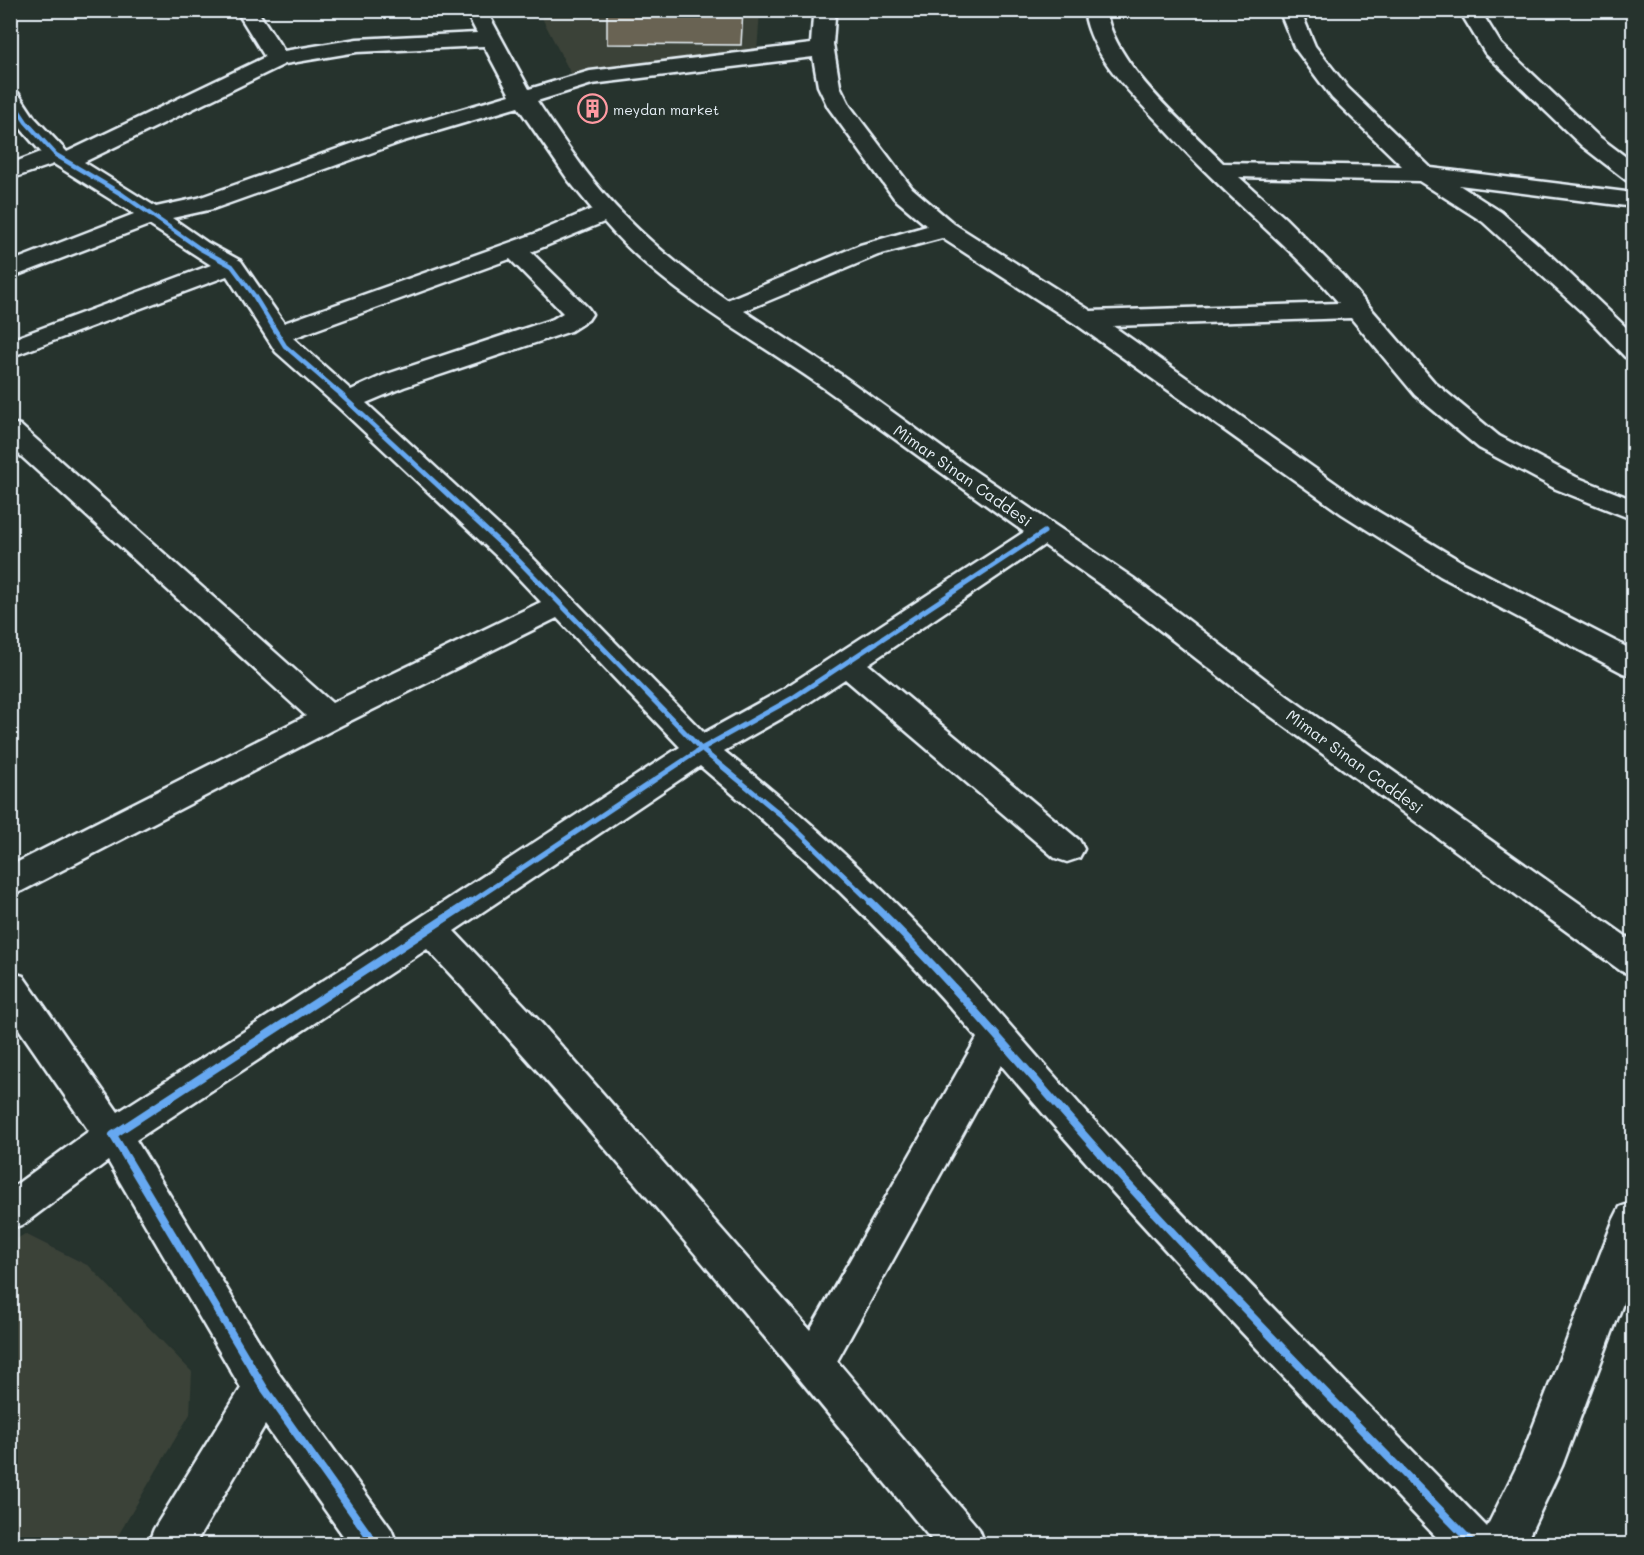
<svg xmlns="http://www.w3.org/2000/svg" width="1644" height="1555" font-family="Mali,sans-serif">
  <style>
    .built { fill: #3a4238 }
    .building { fill: #696452; stroke: #e8f1f8; stroke-width: 1.5 }
    .lines { fill: none; stroke-linecap: round; stroke-linejoin: round }
    .minor-casing { stroke: #e8f1f8; stroke-width: 5 }
    .minor { fill: #26332d; fill-rule: evenodd }
    .cycleway-far2-casing { stroke: #26332d; stroke-width: 8 }
    .cycleway-far1-casing { stroke: #26332d; stroke-width: 9 }
    .cycleway-casing { stroke: #26332d; stroke-width: 11 }
    .cycleway-far2 { stroke: #66a8f1; stroke-width: 4.5 }
    .cycleway-far1 { stroke: #66a8f1; stroke-width: 5 }
    .cycleway { stroke: #66a8f1; stroke-width: 8 }
    .labels { text-anchor: middle; dominant-baseline: central; stroke-width: 4.5; stroke-linejoin: round; paint-order: stroke }
    .far-poi-label { font-size: 14px; fill: #e8f1f8; stroke: #26332d; text-anchor: start }
    .street-label { font-size: 16px; fill: #e8f1f8; stroke: #26332d }
  </style>
  <rect width="100%" height="100%" fill="#26332d"/>
  <filter id="ink" filterUnits="userSpaceOnUse"><feTurbulence type="fractalNoise" baseFrequency=".0167" numOctaves="2"/><feDisplacementMap in="SourceGraphic" scale="12" xChannelSelector="R" yChannelSelector="G"/><feConvolveMatrix kernelMatrix="1 2 1 2 8 2 1 2 1" color-interpolation-filters="sRGB"/></filter>
  <g filter="url(#ink)">
    <path class="built" d="M542,10L760,11L757,52L571,74L541,16Z
      M25,1234L89,1266L192,1372L190,1414L113,1544H11L10,1243Z"/>
    <path class="building" d="M607,10H743L741,45L607,44Z"/>
    <g class="lines">
      <defs>
        <path id="minor" d="M236,10H257L284,51L357,39L477,33L465,10H486L529,89L590,71L811,44L813,17L816,10H837L835,17L833,44L840,86L850,106L912,188L954,224L1091,311L1339,303C1299,256 1252,218 1209,175C1192,159 1177,142 1162,126C1131,93 1090,56 1084,10H1106C1113,64 1186,125 1223,163L1402,166L1332,98L1294,47L1279,10H1300L1315,46L1348,88L1431,168L1634,193V207L1459,185L1501,212L1550,255L1634,335V359L1625,357L1582,312L1483,222L1419,181L1239,177L1285,218L1342,275L1435,383L1499,436L1576,477L1634,500V520L1556,489L1479,448L1415,395L1351,318L1113,326L1362,502L1462,562L1634,651V676L1623,673L1440,576L1342,514L1077,325L942,238L878,255L744,311L840,374L963,463L1133,578L1287,696L1634,942V975L1621,971L1265,712L1111,592L1044,545L868,664L1079,840L1084,849L1079,858L1067,862L1055,858L845,679L802,707L724,751C795,808 863,869 927,935C992,1001 1050,1074 1114,1142C1236,1272 1362,1399 1487,1527L1521,1458L1614,1219L1620,1207L1634,1202V1274L1562,1466L1525,1544H1443C1293,1387 1142,1230 1001,1065L837,1361L979,1529L985,1544H935C770,1343 605,1140 427,949L136,1140L279,1374L391,1529L397,1544H349L265,1425L195,1544H148L154,1529L241,1388L108,1161L24,1224L10,1229V1189L89,1131L10,1016V972L23,976L118,1112L346,966L680,747L557,618L340,726L22,891L10,895V866L306,716L10,446V423L20,425L332,703L541,602L505,564L338,407L276,352L227,276L10,357V340L211,265L149,225L10,278V262L134,214L54,164L10,179V164L41,152L10,116V91L18,93L34,117L67,152L265,57ZM484,46L510,95L388,131L198,198L156,207L84,162L285,64L357,52ZM813,57L818,86L828,107L894,198L927,226L860,245L727,300C674,264 623,221 584,169C568,147 552,124 537,101L592,84ZM518,107L569,181L592,209L534,234L284,323L241,261L208,243L172,218L213,209L404,141ZM604,222C663,291 747,334 821,386C889,434 956,484 1024,532L780,691L704,733L525,550L366,403L404,387L571,331L588,320L592,314L588,308L531,252ZM510,259L563,313L553,319L384,375L351,390L293,338ZM700,766C799,849 893,939 977,1038L810,1330L541,1023L454,931Z
          M1459,10H1480L1501,44L1598,136L1634,163V182L1626,180L1582,146L1485,53Z"/>
      </defs>
      <use href="#minor" class="minor-casing"/>
      <use href="#minor" class="minor"/>
      <defs>
        <path id="cycleway-far2" d="M10,98L26,122L56,155L123,195L199,248L232,266L253,294L285,346L343,396"/>
        <path id="cycleway-far1" d="M341,395L515,557L701,749L781,815L873,904
          M468,904L701,749L791,699L1044,532"/>
        <path id="cycleway" d="M871,902C952,981 1023,1067 1097,1150C1218,1285 1347,1414 1473,1544
          M375,1544L264,1388L113,1135L470,902"/>
      </defs>
      <use href="#cycleway-far2" class="cycleway-far2-casing"/>
      <use href="#cycleway-far1" class="cycleway-far1-casing"/>
      <use href="#cycleway" class="cycleway-casing"/>
      <use href="#cycleway-far2" class="cycleway-far2"/>
      <use href="#cycleway-far1" class="cycleway-far1"/>
      <use href="#cycleway" class="cycleway"/>
    </g>
  </g>
  <defs>
    <symbol id="building-ring" viewBox="-11 -11 22 22"><circle r="9.5" fill="#26332d" stroke="#ff9aa2" stroke-width="1.5"/><path d="M-4-6H4V6H1V3H-1V6H-4ZM-2.5-4.3h1.7v1.8h-1.7ZM.8-4.3h1.7v1.8H.8ZM-2.5-1h1.7V.8h-1.7ZM.8-1h1.7V.8H.8Z" fill="#ff9aa2"/></symbol>
  </defs>
  <g fill-rule="evenodd">
    <use href="#building-ring" x="576" y="92" width="33" height="33"/>
  </g>
  <g class="labels">
    <g class="far-poi-label">
      <text x="613" y="109">meydan market</text>
    </g>
    <g class="street-label">
      <text transform="translate(963 475) rotate(35)">Mimar Sinan Caddesi</text>
      <text transform="translate(1355 761) rotate(36)">Mimar Sinan Caddesi</text>
    </g>
  </g>
  <rect width="1644" height="1555" fill="none" stroke="#26332d" stroke-width="36"/>
  <rect x="18" y="18" width="1608" height="1519" fill="none" stroke="#e8f1f8" stroke-width="2" filter="url(#ink)"/>
</svg>
